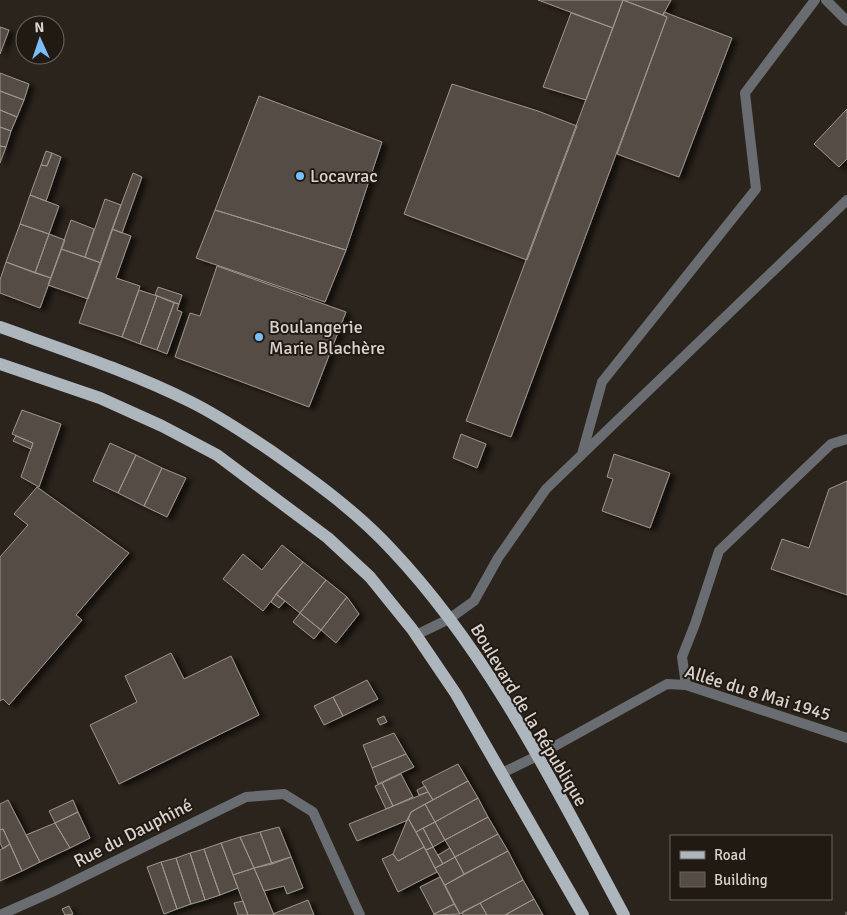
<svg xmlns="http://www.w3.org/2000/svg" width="847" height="915" font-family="Signika,sans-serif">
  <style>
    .building { fill: #554d45; stroke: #9e958c; filter: url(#shadow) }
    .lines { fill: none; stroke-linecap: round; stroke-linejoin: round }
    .path { stroke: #635d57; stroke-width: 3; stroke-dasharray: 5 2.5; stroke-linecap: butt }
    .service { stroke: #696d71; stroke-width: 10 }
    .minor { stroke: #696d71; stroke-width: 10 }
    .primary { stroke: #adb6bd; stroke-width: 12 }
    .poi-dot { fill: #7abff8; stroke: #211a13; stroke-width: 2 }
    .labels { text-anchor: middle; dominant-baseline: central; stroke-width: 4; stroke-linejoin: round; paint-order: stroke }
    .poi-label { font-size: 18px; fill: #d9d3cf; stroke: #211a13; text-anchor: start }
    .street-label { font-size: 18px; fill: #d9d3cf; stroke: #211a13 }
  </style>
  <defs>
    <filter id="shadow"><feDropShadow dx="5.5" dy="3" stdDeviation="2.5" flood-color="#0009"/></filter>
  </defs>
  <rect width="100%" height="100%" fill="#2b241d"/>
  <path class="building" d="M538,0H623L613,28Z
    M623,0L667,17L511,437L466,421Z
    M623,0H671L663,15Z
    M664,12L732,38L679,177L617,154L667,17L663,15Z
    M571,13L613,28L586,100L543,87Z
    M0,27L9,30L0,54Z
    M0,73L29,84L24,100L0,91Z
    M452,84L538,111L577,126L527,260L404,214Z
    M0,91L24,100L17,117L0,110Z
    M259,96L382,142L346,250L215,210Z
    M847,109V159L839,167L814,144Z
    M0,110L17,117L11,131L0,127Z
    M0,127L11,131L6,147L0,146Z
    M0,146L6,147L0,163Z
    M46,151L52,153L47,166L41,165Z
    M52,153L61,157L46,201L30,195L41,165L47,166Z
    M133,173L142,177L122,233L112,229Z
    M30,195L59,206L49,234L20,224Z
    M105,199L121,205L101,263L85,257Z
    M215,210L346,250L325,302L196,258Z
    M71,220L94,229L85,257L61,249Z
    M20,224L49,234L35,273L6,262Z
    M112,229L131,236L116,278L140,286L122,337L79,323Z
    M49,234L65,240L51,278L35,273Z
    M61,249L101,263L88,299L48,285Z
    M6,262L51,278L40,308L0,293V280Z
    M217,266L346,312L309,407L175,357L190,313L200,316Z
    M158,287L182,295L179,304L155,295Z
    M139,290L157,296L140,344L122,337Z
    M157,296L174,303L157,350L140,344Z
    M174,303L179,304L177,310L182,312L167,354L157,350Z
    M22,410L61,424L39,487L21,477L33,443L12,434Z
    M461,434L486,444L477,468L453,458Z
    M16,436L33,443L31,449L13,441Z
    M110,443L136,455L118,493L93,481Z
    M614,454L670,473L650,528L602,511L613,479L607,477Z
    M136,455L162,468L144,506L118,493Z
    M162,468L186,478L167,517L144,506Z
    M847,481V595L771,569L782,539L809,548L829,489Z
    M37,487L129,553L76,615L82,620L9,705L3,699L0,701V557L28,525L14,514Z
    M282,545L303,562L263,611L223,579L243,554L262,570Z
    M303,562L326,580L300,613L276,594Z
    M326,580L347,597L321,630L300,613Z
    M276,594L285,601L279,608L271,602Z
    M347,597L359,614L336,643L321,630Z
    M300,613L321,630L314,639L293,622Z
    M171,653L184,679L231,656L259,715L119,784L90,725L137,702L125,676Z
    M367,680L378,699L343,716L333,697Z
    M333,697L343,716L324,725L314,706Z
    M384,716L387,722L380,725L377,719Z
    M394,733L406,754L372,768L363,745Z
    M406,754L414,767L378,784L372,768Z
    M458,764L468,781L433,800L422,782Z
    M401,774L413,797L393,806L382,783Z
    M468,781L478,798L435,822L425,804Z
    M382,783L393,806L386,809L375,786Z
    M425,786L428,792L419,795L417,790Z
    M428,792L433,800L411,812L408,820L357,841L349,824Z
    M478,798L488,817L445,840L435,822Z
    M8,800L40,862L22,871L3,829L0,830V804Z
    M73,800L78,812L55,823L49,811Z
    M425,804L435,822L416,832L408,818L411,812Z
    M78,812L90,838L70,848L55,823Z
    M488,817L498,834L455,857L445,840Z
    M408,818L424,847L398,861L393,854Z
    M435,822L445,840L433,847L423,828Z
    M55,823L70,848L40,862L26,835Z
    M279,827L291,857L272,864L260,832Z
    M423,828L433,847L426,850L416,832Z
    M3,829L10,844L3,849L0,843V830Z
    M260,832L272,864L254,868L240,837Z
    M498,834L508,851L464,874L455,857Z
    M240,837L254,868L233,875L221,843Z
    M221,843L238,888L220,895L204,849Z
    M10,844L22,871L0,881V850Z
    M424,847L437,872L398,892L382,859L393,854L398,861Z
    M433,847L443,864L435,868L426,850Z
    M450,848L455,857L443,864L438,855Z
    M204,849L220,895L205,900L190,853Z
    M508,851L523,880L460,914L445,885Z
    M190,853L205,900L191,904L176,858Z
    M291,857L303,888L287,894L284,886L264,891L254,868Z
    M455,857L464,874L445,885L435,868Z
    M176,858L191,904L177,909L161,862Z
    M161,862L177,909L164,914L147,867Z
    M254,868L264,891L274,915H248L233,875Z
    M440,877L454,904L434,914L420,887Z
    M523,880L534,899L505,915H487L480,903Z
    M534,899L543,915H505Z
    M308,900L314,915H274L273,914Z
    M243,901L248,915H238L234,903Z
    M480,903L487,915H463L462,912Z
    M454,904L460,914L433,915L434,914Z
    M69,906L73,914L65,915L62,909Z"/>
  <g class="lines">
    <path class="path" d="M846,915L847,912"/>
    <path class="service" d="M826,0L847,21
      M582,454L602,382L756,189L745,93L815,0
      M416,635L449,619L474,601L498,558L546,489L847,200
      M686,685L682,657L695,624L719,551L831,444L847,439
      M502,773L537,756L667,684L686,685L847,738"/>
    <path class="minor" d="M0,915L52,892L246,797L284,794L313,812L360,915"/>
    <path class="primary" d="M0,327C64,350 131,372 191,402C219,416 246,434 271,451C314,481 356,511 392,550C491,655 556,789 624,915
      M0,364L100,398L162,426L217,455L328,538L370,577L412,629L456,694L583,915"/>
  </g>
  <g class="poi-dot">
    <circle cx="300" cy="176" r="5"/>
    <circle cx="259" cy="337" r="5"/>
  </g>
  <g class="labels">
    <g class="poi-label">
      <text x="310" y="176">Locavrac</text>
      <text x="269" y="327">Boulangerie<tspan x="269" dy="21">Marie Blachère</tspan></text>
    </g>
    <g class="street-label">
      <text transform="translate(758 693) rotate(17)">Allée du 8 Mai 1945</text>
      <text transform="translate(529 715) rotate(59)">Boulevard de la République</text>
      <text transform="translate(133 833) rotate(-27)">Rue du Dauphiné</text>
    </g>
  </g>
  <rect x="670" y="835" width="162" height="65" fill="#211a13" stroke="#6b645e"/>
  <rect x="680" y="851" width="25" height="8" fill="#adb6bd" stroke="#6b645e"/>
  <text x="714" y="860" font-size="15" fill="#d9d3cf">Road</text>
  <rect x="680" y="872" width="25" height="15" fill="#554d45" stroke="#6b645e"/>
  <text x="714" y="885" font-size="15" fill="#d9d3cf">Building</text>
  <g transform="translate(40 40) rotate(357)"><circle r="24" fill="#211a13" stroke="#6b645e"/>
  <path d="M0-4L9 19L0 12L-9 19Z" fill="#7abff8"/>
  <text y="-8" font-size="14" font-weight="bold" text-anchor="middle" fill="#d9d3cf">N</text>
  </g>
</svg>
